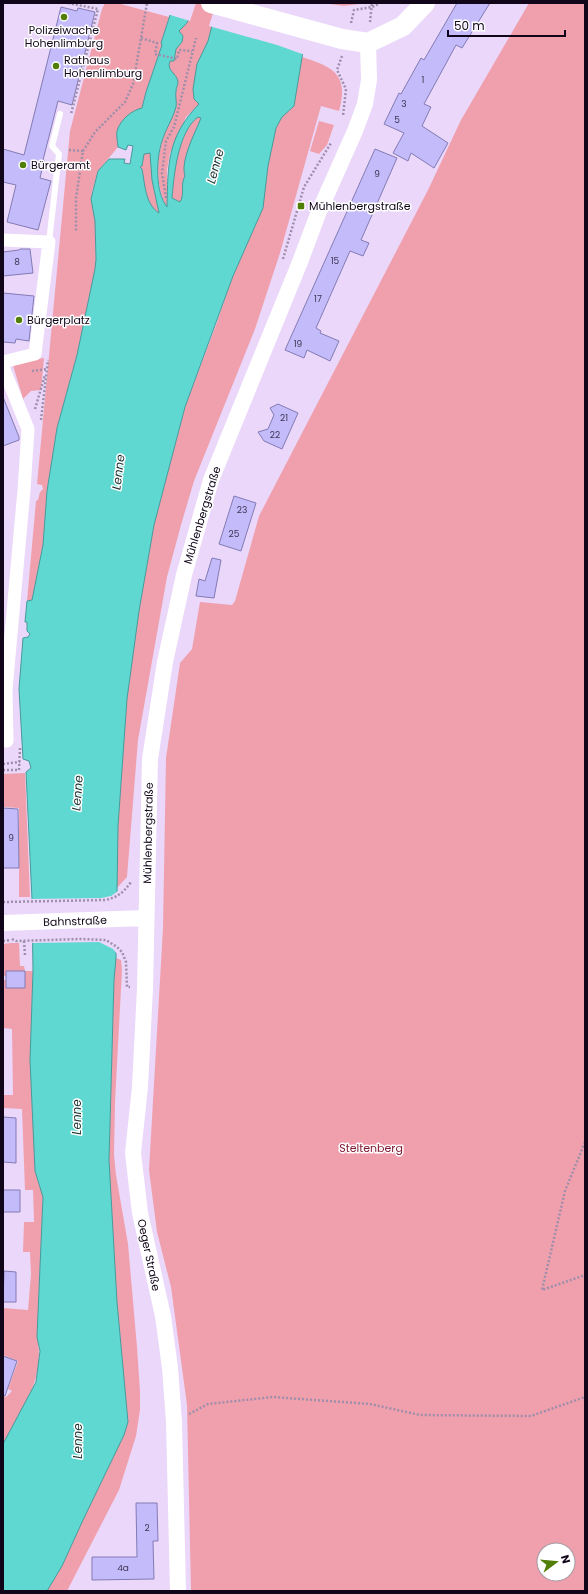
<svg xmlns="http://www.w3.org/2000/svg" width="588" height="1594" font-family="Poppins,sans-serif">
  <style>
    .green { fill: #f0a0ac; fill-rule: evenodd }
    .water { fill: #5fd8d1; stroke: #48999a; fill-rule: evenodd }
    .pier { fill: #ead7fa }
    .building { fill: #c4bcfa; stroke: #837bb4 }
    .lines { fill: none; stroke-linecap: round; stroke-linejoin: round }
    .path { stroke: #9e8eab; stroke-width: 2.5; stroke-dasharray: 2 2; stroke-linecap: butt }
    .service { stroke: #fff; stroke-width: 6 }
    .minor { stroke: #fff; stroke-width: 13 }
    .tertiary { stroke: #fff; stroke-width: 16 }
    .primary { stroke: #fff; stroke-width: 20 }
    .poi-dot { fill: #517e04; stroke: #fff; stroke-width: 1.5 }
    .labels { text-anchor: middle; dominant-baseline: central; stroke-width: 3; stroke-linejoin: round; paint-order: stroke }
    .number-label { font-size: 9px; fill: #3e3451 }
    .poi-label { font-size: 11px; fill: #110619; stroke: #fff; text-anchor: start }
    .street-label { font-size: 11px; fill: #110619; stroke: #fff }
    .park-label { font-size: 11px; fill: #821a37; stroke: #fff }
    .water-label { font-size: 12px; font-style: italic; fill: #1d3231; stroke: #fff }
  </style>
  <rect width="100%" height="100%" fill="#ead7fa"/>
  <path class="green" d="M105,3H117L169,17L161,43L162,44L146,92L142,108L117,131L118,147L98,171L92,192L91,199L95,221L96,259L95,269L77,355L57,428L47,491L43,545L32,600L27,601L36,501L38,500L40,492L43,489L42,485L37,484L70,131L102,9Z
    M194,3H218L208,41L197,64L199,104L186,117L170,153L167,170V208C155,185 156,156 165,133C169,124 175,113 176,104C176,100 175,96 176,92C176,89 178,85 178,82C177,73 166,71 170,61H174L179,31L186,24Z
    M323,3H367L344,6Z
    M529,3H585V1591H191L187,1405L171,1287L157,1232L149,1170L163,928L166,758L180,663L192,649L200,602L232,605L235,601L259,516L428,190L461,120ZM544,1550H568V1574H544Z
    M302,57C334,67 349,75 339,111L321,106L280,253L255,329L194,481L181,525L167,577L138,740L127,877L116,889L118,826L127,699L139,611L154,525L185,407L216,325L233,276L263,208L268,166L276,128L282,117L294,106Z
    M198,117L202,118L186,155L185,176L183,180L182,199L180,202L172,198C174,174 178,133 198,117Z
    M319,121L334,125L327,145L319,154L310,151Z
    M150,153L152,180L159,214C145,204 145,185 142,169L140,167L142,166L144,154Z
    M44,358L41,390L31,391L23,399L12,362Z
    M25,773L30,897H19V808L3,807V774Z
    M11,943H19L20,966H24L25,971H33L30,1060L35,1171L43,1197L37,1337C46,1377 22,1411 3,1444V1396L6,1397L12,1391L8,1389L18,1361L3,1355V1308L28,1310L31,1274L30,1252H23L24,1222H34L33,1190H25L22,1109L3,1108V1095H13L12,1029L3,1028V980H6L25,987L24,971H7L6,976H3V944Z
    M116,958L121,960L122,970L115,1102L114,1155L116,1175L128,1244L137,1347L140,1391V1410L136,1436L119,1490L67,1591H47L62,1566L83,1520L124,1435L128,1422L117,1302L109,1160L114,980Z"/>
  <path class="water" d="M218,3H311L294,106L282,117L276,128L268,166L263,208L233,276L185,407L154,525L139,611L127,699L118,826L116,958L114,980L109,1160L117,1302L128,1422L124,1435L83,1520L62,1566L47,1591H3V1444L36,1382L40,1351L37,1337L43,1197L35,1171L30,1060L33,971L32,899L26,772L31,768L29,761L23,759L19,689L23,638L28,637L30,634L27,631V622H25L27,601L32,600L43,545L47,491L57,428L77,355L95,269L96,259L95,221L91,199L98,171L109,159H125L124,163L130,164L133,146L128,145L126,150L118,147C118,143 116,136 117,131C120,120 132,110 142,108L146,92L162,45L161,43L171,12L189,19L186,24L179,31L183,36L182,42L176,49L174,61H170C166,71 177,73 178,82C178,85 176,88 176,91C175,96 177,102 176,107C173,119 165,130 162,141C156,160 155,191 167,207C168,164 167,137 199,104L194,99L193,89L197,64L208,41ZM198,117L201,118C195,133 180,161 185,176C180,184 185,195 180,202L172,198C174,174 178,132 198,117ZM150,153L152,180L159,213C145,204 145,184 142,169L140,167L142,166L144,154Z"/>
  <path class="pier" d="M170,3H196L190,21L167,14Z
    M216,3H305L313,4L305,55L277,45L209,26Z
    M118,891V955L113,949L99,942L31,943L30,899L101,898L111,896Z"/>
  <path class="building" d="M457,3H490L462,48L456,45L424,104L431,107L422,126L448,143L434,168L411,153L408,161L393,153L404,133L384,124L399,93L401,94L421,58L424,60Z
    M61,7L77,11L78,8L95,12L72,105L58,101L43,160H44L40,178L51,181L38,230L7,222L16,185L3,182V149L24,155Z
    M375,149L397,158L361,240L369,243L363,256L350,251L316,328L321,331L320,333L339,341L330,361L307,350L304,358L285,350Z
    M20,249H30L33,273L3,276V252L19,250Z
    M3,293L34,296L29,341L16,339L15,343L3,342Z
    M3,397L19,437V440L3,446Z
    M278,404L298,413L282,449L264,441L258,432L268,429L274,415L270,408Z
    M234,496L256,503L241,551L219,544Z
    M212,558L221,560L214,598L196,596L199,579L205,581Z
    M3,808L18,809L19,868H3Z
    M6,971H25V988H6Z
    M3,1117L16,1118V1163L3,1162Z
    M3,1190H20V1212H3Z
    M4,1271L16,1272V1302H3Z
    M3,1356L17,1361L5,1396L3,1395Z
    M136,1503H157L158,1541H153L154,1579L92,1580V1557H137Z"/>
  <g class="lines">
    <path class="path" d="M68,3L98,9L71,114
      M370,22L372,3
      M351,23L354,10L372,7L380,3
      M141,38L157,43L155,54L177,59L179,50L192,51
      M342,56L337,70L346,89L343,116
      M69,150L83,151L76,198V232
      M83,151L95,132L125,102L133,84L147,3
      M166,198L162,173L166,141L174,127L196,38
      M283,259L304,187L331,143
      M32,371L47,369
      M35,409L45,375
      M41,420L48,360
      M3,764L20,762
      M3,770H19L20,748
      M3,902L105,900C117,898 124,892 131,882
      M12,939L16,941L81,939L106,940L117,947L122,952L126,962L127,987H130
      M3,941L11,940
      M24,941L25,955
      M585,1142L565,1191L542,1290L585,1275
      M189,1414L208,1404L273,1397L370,1404L420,1415L531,1416L585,1397"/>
    <path class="service" d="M49,242L59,154L52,146L60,114"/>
    <path class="minor" d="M3,240L49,242L35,354L3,362
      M3,367L28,429L24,490L6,690L7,741H3"/>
    <path class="tertiary" d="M3,923L146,918
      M178,1591L174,1422L170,1368L163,1316L140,1213L133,1153L140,1087L145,988L150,759L165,662L184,575L211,480L300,262L318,214L355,131L365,104L369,80L368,43"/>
    <path class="primary" d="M211,3L342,39L368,43L403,26L425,3"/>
  </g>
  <g class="poi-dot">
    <circle cx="64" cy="17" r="4"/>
    <circle cx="56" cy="66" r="4"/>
    <circle cx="23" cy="165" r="4"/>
    <rect x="297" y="202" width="8" height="8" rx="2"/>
    <circle cx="19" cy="320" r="4"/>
  </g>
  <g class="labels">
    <g class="number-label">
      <text x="423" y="80">1</text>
      <text x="404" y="104">3</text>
      <text x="397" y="120">5</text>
      <text x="377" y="174">9</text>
      <text x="335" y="261">15</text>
      <text x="17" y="262">8</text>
      <text x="318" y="299">17</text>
      <text x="298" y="344">19</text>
      <text x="284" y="418">21</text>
      <text x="275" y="435">22</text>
      <text x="242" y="510">23</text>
      <text x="234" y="534">25</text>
      <text x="11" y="838">9</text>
      <text x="147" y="1528">2</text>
      <text x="123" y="1568">4a</text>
    </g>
    <g class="poi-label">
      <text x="64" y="30" text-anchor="middle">Polizeiwache<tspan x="64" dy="13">Hohenlimburg</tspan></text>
      <text x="64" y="60">Rathaus<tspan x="64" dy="13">Hohenlimburg</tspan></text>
      <text x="31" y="165">Bürgeramt</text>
      <text x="309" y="206">Mühlenbergstraße</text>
      <text x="27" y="320">Bürgerplatz</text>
    </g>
    <g class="street-label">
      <text transform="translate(202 515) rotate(-73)">Mühlenbergstraße</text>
      <text transform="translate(148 833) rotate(-89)">Mühlenbergstraße</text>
      <text transform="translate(75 921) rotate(-2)">Bahnstraße</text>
      <text transform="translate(149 1255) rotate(78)">Oeger Straße</text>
    </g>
    <g class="park-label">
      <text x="371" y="1148">Steltenberg</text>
    </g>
    <g class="water-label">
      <text transform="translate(215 166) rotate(-75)">Lenne</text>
      <text transform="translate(118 472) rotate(-83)">Lenne</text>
      <text transform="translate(77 793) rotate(-86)">Lenne</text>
      <text transform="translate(76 1117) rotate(-90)">Lenne</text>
      <text transform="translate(77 1441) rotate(-90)">Lenne</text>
    </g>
  </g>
  <rect width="588" height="1594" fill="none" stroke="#110619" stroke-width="8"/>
  <g transform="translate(556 1562) rotate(74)"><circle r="19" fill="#ffffff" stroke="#a09ba3"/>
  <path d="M0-3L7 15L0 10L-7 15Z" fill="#517e04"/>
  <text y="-6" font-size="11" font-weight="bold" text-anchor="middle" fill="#110619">N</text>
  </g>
  <path d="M448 30v6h117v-6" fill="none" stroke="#110619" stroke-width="2"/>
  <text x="454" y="30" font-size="12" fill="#110619" stroke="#ffffff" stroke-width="3" paint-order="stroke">50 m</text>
</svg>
